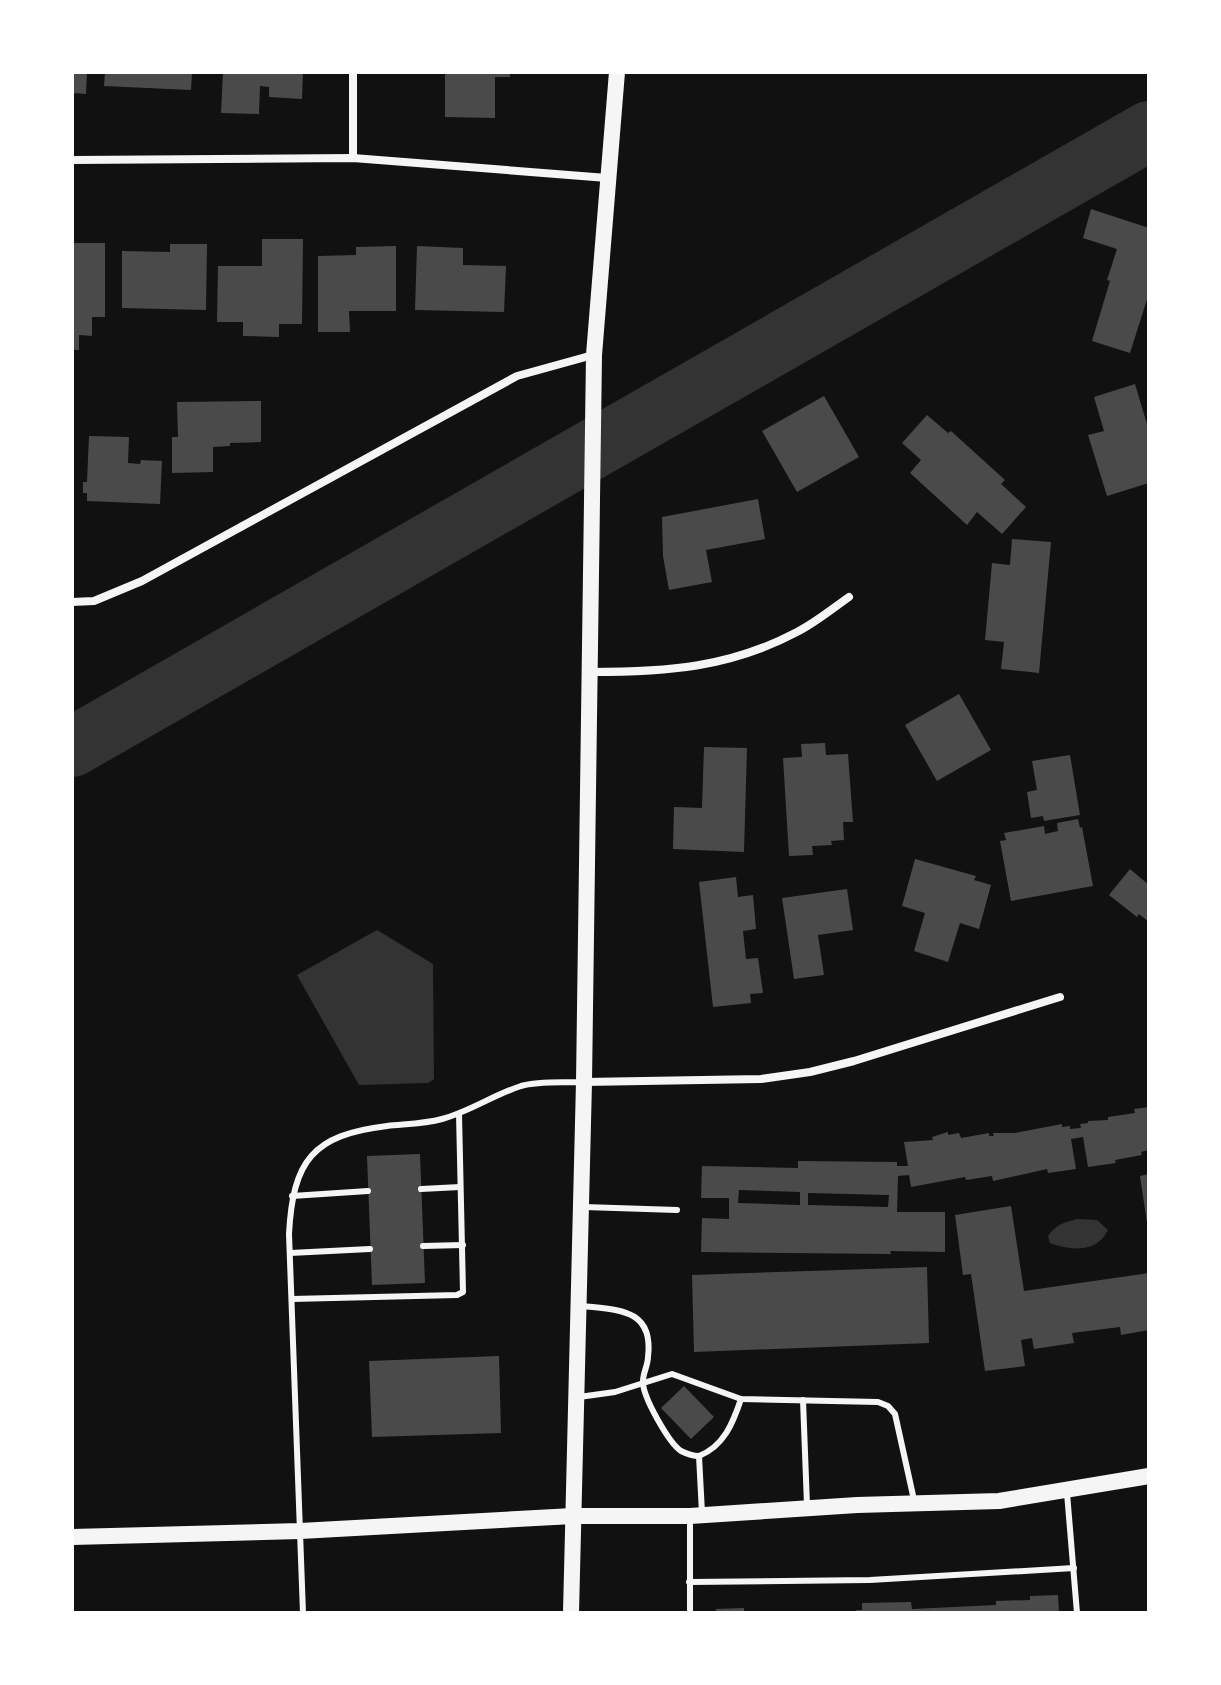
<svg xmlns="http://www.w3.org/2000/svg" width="1221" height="1685" font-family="'DM Sans',sans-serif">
  <rect width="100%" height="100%" fill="#111"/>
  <!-- water -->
  <g fill="#333">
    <polygon points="377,930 433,964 434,1079 428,1083 359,1085 297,975"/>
    <path d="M1077,1219L1097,1220L1108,1230C1097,1253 1071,1251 1050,1243L1048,1236C1055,1225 1065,1222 1077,1219Z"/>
  </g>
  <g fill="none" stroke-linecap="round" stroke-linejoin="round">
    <!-- river -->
    <polyline stroke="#333" stroke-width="60" points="72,747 1149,131"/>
  </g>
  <!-- building -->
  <g fill="#4a4a4a" fill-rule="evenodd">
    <polygon points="72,72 87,72 86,94 72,93"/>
    <polygon points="105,72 192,72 191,90 104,86"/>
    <polygon points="223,72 303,72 302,99 269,97 269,87 260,86 259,114 221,113"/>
    <polygon points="445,72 510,72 510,77 495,77 495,118 445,117"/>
    <polygon points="1091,209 1149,228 1149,293 1130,353 1092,341 1110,281 1107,280 1117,249 1083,238"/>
    <polygon points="262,239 303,239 302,324 279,324 279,337 243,336 243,322 217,322 218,266 262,266"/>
    <polygon points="72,243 105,243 105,317 92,317 92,336 79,335 79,350 72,350"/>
    <polygon points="170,244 207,244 206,310 122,308 122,251 170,252"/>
    <polygon points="396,246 396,311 349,311 350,332 318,332 318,256 356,255 356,247"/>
    <polygon points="417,246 463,248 463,265 506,266 504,312 415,310"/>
    <polygon points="1135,384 1149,431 1149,483 1107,496 1088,435 1104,431 1094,397"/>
    <polygon points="824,396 859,457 797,492 762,431"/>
    <polygon points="261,401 261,442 230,443 230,446 213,447 213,472 172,473 172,437 178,437 177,402"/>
    <polygon points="927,415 948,433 951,431 1005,480 1001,484 1026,507 1002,534 977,512 967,525 910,473 921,460 902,443"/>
    <polygon points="89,436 129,437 128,463 140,464 141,460 162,461 160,504 87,501 87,493 83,493 83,482 87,482"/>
    <polygon points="758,499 765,539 706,550 712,582 669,590 663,556 662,517"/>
    <polygon points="1012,539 1051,542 1039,673 1001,669 1004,642 985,640 992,563 1010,565"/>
    <polygon points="959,694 991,750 937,781 905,725"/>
    <polygon points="825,743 826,755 848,754 853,822 843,822 844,840 831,841 832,845 812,846 813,855 789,856 783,758 802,757 801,744"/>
    <polygon points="704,747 747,748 744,852 673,849 674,807 702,808"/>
    <polygon points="1070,755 1080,815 1044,821 1043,816 1031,818 1027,792 1037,790 1032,761"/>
    <polygon points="1078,819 1080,828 1082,827 1093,886 1011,901 1000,841 1006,840 1004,833 1044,826 1045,834 1058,831 1057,823"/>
    <polygon points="915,859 976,876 974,880 991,885 979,929 960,923 948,962 914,951 925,913 902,906"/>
    <polygon points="1130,869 1149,885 1149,922 1139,914 1137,917 1109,895"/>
    <polygon points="736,877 738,897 753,895 756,929 743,931 746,959 758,958 763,993 750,994 751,1003 713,1007 699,882"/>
    <polygon points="847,889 853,930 818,935 824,975 794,979 782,898"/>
    <path d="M1149,1107V1150L1141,1152L1142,1155L1115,1160L1116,1163L1088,1167L1083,1137L1071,1139L1076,1169L1048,1173L1047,1169L993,1181L992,1176L966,1180L965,1177L911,1187L909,1175L898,1176L897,1212H945V1252L890,1251L891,1254L701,1252L702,1218L729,1219V1198H701L702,1166L798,1168V1161L897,1162V1166H908L904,1142L933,1140L932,1137L948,1132V1135L959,1133L961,1138L989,1133V1136H994L993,1133H1015L1062,1124V1127L1070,1126V1129L1081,1128L1080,1124L1088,1123V1121L1108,1120V1117L1135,1113L1134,1109ZM739,1190L800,1192V1205L738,1203ZM808,1193L889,1195L888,1207L808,1205Z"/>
    <polygon points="420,1154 425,1283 372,1285 367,1156"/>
    <polygon points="1149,1174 1149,1223 1147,1223 1140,1176"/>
    <polygon points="1011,1206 1024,1291 1149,1273 1149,1330 1121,1335 1120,1327 1072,1333 1074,1343 1034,1349 1032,1338 1021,1340 1025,1366 985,1371 971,1274 963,1275 955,1215"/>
    <polygon points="927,1267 929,1343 694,1352 692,1275"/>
    <polygon points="499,1356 501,1433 372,1437 369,1361"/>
    <polygon points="684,1386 714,1417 691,1439 661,1408"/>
    <polygon points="1058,1595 1059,1613 856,1613 856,1610 862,1610 862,1603 911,1602 912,1609 996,1605 996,1601 1030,1600 1030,1596"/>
    <polygon points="744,1608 744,1613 716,1613 716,1609"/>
  </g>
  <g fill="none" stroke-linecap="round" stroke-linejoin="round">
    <!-- service -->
    <g stroke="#f5f5f5" stroke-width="6">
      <polyline points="421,1189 460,1187"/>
      <polyline points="292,1196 368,1191"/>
      <polyline points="584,1207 677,1210"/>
      <polyline points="423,1246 463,1245"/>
      <polyline points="290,1253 370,1249"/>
      <polyline points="292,1299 457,1295 463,1292 459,1114"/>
      <path d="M582,1306C617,1310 654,1308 648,1357C648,1365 643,1373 643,1381C642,1396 669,1443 681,1451C687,1454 693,1456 699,1456C724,1446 733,1423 741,1399"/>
      <polyline points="579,1397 615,1392 672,1374 741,1399 878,1402 888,1406 895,1414 914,1500"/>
      <polyline points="803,1400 807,1505"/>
      <polyline points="699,1456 702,1513"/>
      <polyline points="1067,1493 1077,1613"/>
      <polyline points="690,1520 690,1613"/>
      <polyline points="689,1582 870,1580 1074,1568"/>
      <path d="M303,1613L289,1234C293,1161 312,1135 387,1126C405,1124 424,1124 442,1119C469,1112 493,1095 521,1086C539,1081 562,1083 582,1082"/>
    </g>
    <!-- minor -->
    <g stroke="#f5f5f5" stroke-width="8">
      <polyline points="353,72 353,158"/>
      <polyline points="72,160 353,158 607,178"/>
      <polyline points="72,602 94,601 142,581 517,376 593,355"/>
      <path d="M591,672C666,672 729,668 797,632C815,623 832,609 849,597"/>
      <polyline points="584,1082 761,1079 810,1072 854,1061 1060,997"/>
    </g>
    <!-- secondary -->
    <g stroke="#f5f5f5" stroke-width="16">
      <polyline points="72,1537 300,1531 573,1516 690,1516 857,1505 999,1501 1149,1476"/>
      <polyline points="571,1613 584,1082 594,355 617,72"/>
    </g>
  </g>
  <!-- border -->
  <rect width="1221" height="1685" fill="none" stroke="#ffffff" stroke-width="148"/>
</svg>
